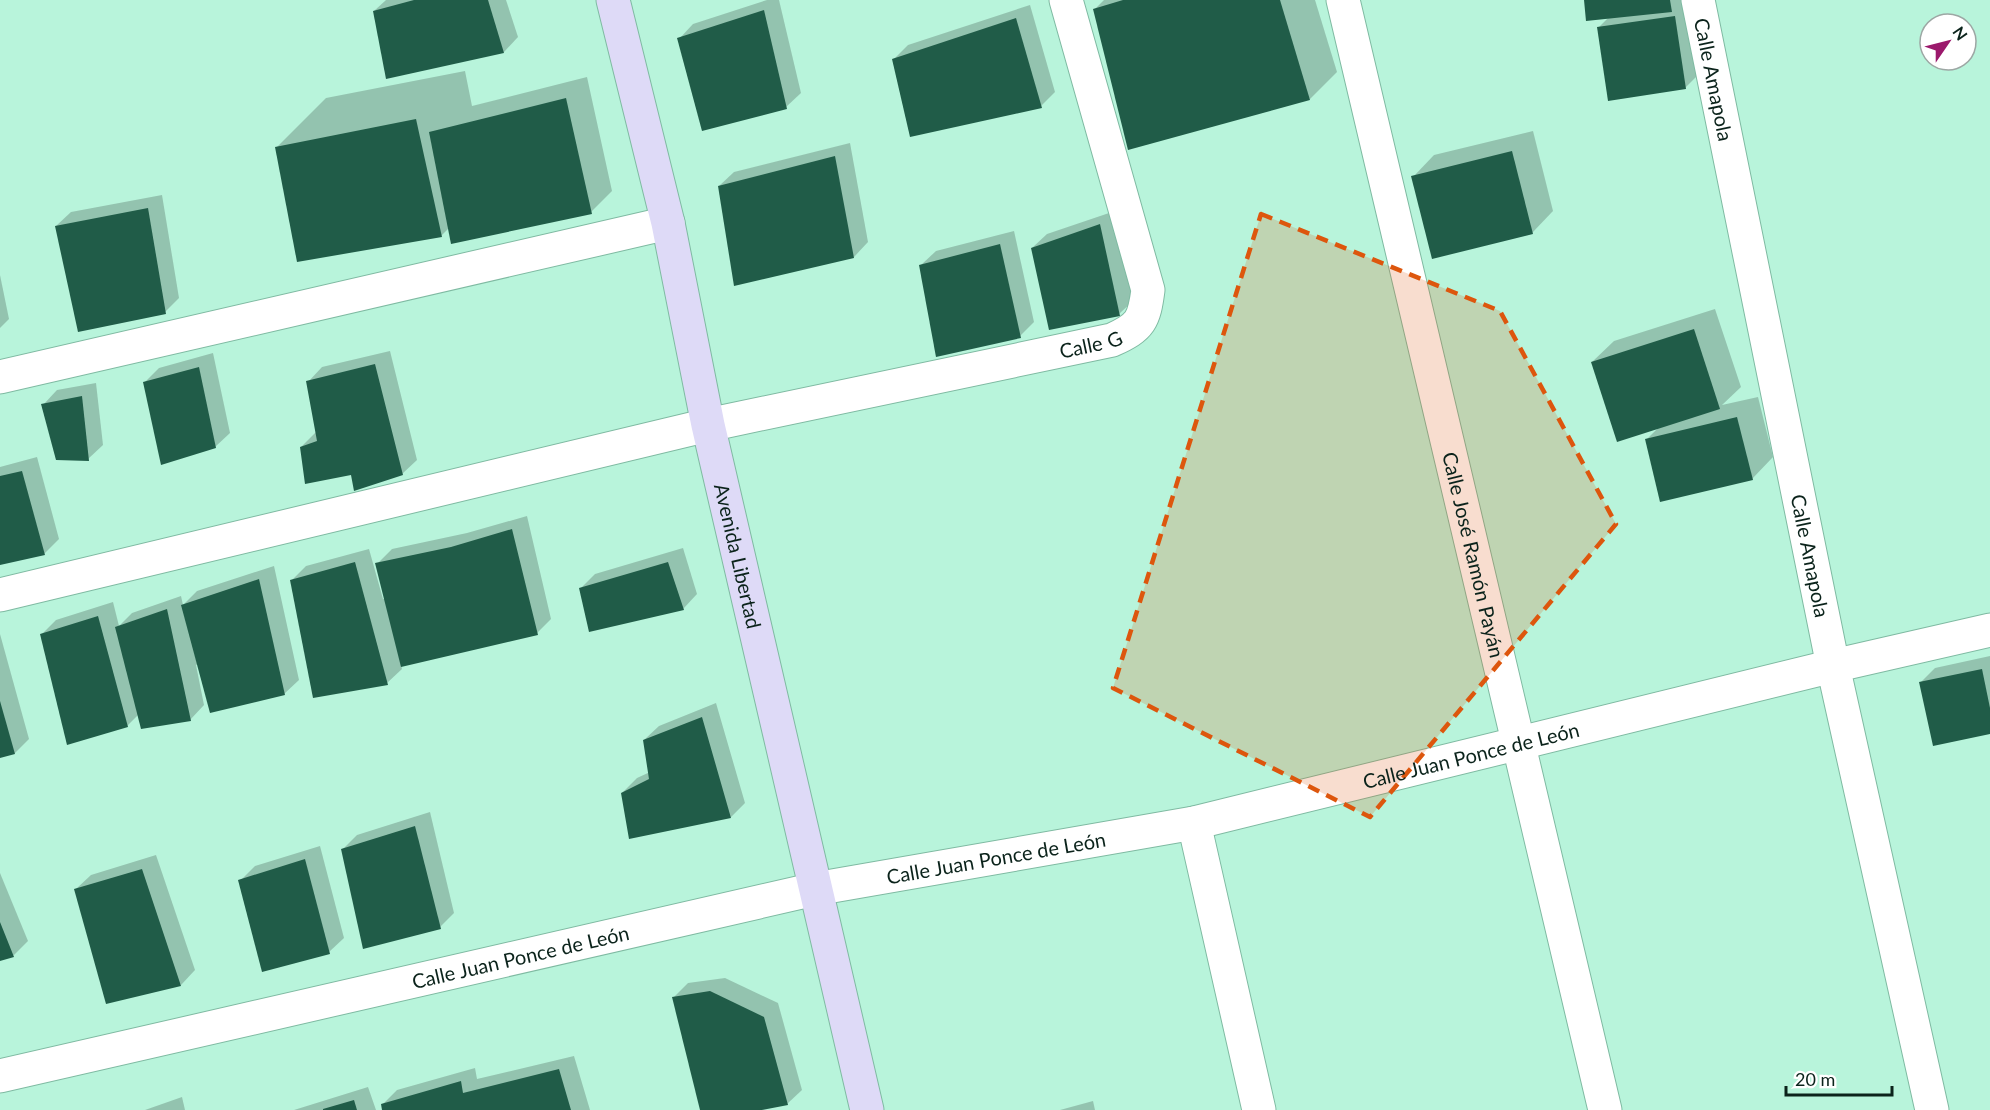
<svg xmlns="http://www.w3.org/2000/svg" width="1990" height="1110" font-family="Lato,sans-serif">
  <rect width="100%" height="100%" fill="#b8f4db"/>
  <!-- shadow -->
  <g fill="#0003">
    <polygon points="386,0 506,0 518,37 504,52 387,77 374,11"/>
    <polygon points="767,0 779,0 801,93 786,107 679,39 693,24"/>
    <polygon points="1104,0 1315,0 1337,72 1310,99 1095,9"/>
    <polygon points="1585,0 1696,0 1706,67 1685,88 1598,28 1609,17"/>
    <polygon points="1030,5 1055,92 1041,106 894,59 908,45"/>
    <polygon points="465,71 472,106 587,77 612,191 591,212 449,228 441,236 277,147 326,98"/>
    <polygon points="1533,131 1553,211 1532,233 1413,177 1434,155"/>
    <polygon points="850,143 868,242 854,257 719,186 734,172"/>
    <polygon points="162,195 179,298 165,312 56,226 71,212"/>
    <polygon points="1115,211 1134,300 1119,314 1032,248 1047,234"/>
    <polygon points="1014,231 1034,322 1020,336 921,265 936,251"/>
    <polygon points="0,275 9,319 0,328"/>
    <polygon points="1715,309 1741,387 1722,405 1758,397 1773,457 1752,479 1647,439 1659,427 1592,362 1614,341"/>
    <polygon points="390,351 417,460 402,474 352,473 301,447 316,432 308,382 322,367"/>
    <polygon points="213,353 230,433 215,447 144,383 159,368"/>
    <polygon points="96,383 103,445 88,459 43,405 57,390"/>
    <polygon points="37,457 59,539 44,554 0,563 0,467"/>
    <polygon points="527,516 551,619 537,633 401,665 402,669 387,683 292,580 306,566 369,549 383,599 386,599 377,564 392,549 467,533"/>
    <polygon points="683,548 697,594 683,609 580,589 595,574"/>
    <polygon points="274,566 299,680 284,694 198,664 196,665 204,705 190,720 139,714 127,726 42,634 56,620 113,602 119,626 132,613 181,596 183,605 197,591"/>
    <polygon points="0,634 29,739 15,753 0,757"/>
    <polygon points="1990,656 1990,732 1920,683 1935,668"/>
    <polygon points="716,703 745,803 731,817 622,793 637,778 650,772 644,740 659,726"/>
    <polygon points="430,812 454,913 440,927 342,850 357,835"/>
    <polygon points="320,846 344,938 329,952 240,881 255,866"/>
    <polygon points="156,855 195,970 181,985 76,889 91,875"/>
    <polygon points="0,873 28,941 14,955 0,960"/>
    <polygon points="725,978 778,1003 802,1090 787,1104 754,1110 701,1110 674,997 688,983"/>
    <polygon points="574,1056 590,1110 384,1110 382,1105 397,1090 475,1068 477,1079"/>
    <polygon points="368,1087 376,1110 293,1110 294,1110"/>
    <polygon points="182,1097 185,1110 145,1110"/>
    <polygon points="1093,1101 1095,1110 1060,1110"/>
  </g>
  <!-- building -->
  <g fill="#205c48">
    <polygon points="414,0 488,0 504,53 386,79 373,11"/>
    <polygon points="1123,0 1280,0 1310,100 1128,150 1093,9"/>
    <polygon points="1584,0 1670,0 1672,12 1586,21"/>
    <polygon points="764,10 787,109 702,131 677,38"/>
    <polygon points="1675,16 1686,89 1608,101 1597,27"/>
    <polygon points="1016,18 1042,108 910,137 892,59"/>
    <polygon points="566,98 592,214 451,244 429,132"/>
    <polygon points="416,119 442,237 297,262 275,147"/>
    <polygon points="1512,151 1533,234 1432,259 1411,176"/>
    <polygon points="835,156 854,258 734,286 718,186"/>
    <polygon points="148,208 166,314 78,332 55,226"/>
    <polygon points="1100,224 1120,316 1049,330 1031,248"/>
    <polygon points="1000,244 1021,338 936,357 919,265"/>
    <polygon points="1694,329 1720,409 1617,442 1591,362"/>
    <polygon points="375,364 403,475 354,491 351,475 305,484 300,447 317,441 306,381"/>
    <polygon points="199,367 216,448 161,465 143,382"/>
    <polygon points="82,396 89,461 56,460 41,404"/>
    <polygon points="1737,417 1753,480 1660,502 1645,439"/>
    <polygon points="22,471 45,555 0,565 0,476"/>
    <polygon points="512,529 538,635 401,667 375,563 451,547"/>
    <polygon points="355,562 388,685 313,698 290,580"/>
    <polygon points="668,562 684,610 589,632 579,588"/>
    <polygon points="259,579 285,695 210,713 181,605"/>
    <polygon points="167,609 191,721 141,729 115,627"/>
    <polygon points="98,616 128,727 67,745 40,634"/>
    <polygon points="1982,669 1990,708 1990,734 1933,746 1919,682"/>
    <polygon points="0,701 15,754 0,758"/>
    <polygon points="702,717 731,818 629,839 621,793 649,779 643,740"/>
    <polygon points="415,826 441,929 363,949 341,849"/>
    <polygon points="305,859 330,954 262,972 238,880"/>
    <polygon points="142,869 181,986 106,1004 74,889"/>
    <polygon points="0,922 14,957 0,961"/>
    <polygon points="710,991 764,1017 788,1105 762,1110 700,1110 672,997"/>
    <polygon points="559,1069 571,1110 382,1110 381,1104 461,1081 463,1093"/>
    <polygon points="354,1100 357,1110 323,1110 323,1109"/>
  </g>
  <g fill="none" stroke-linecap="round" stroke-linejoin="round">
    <defs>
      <g id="street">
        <path id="s1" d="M1343,0L1605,1110"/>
        <path id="s2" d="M1698,0L1833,666L1932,1110"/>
        <polyline points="0,377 668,223"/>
        <path id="s3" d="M0,595L708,425L1112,340C1141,327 1144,320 1148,290L1066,0"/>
        <polyline points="1194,823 1259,1110"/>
        <path id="s4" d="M0,1076L815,889L1194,823L1833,666L1990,630"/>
      </g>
      <g id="secondary">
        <path id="s5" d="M613,0L668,223L708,425L867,1110"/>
      </g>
    </defs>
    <!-- street casing -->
    <use href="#street" stroke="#7fbaa2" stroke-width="35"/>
    <!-- secondary casing -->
    <use href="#secondary" stroke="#7fbaa2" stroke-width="35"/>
    <!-- street -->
    <use href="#street" stroke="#fff" stroke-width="33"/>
    <!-- secondary -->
    <use href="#secondary" stroke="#dedaf7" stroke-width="33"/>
  </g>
  <!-- marked area -->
  <path fill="#dd560d" fill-opacity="0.2" stroke="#dd560d" stroke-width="4.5" stroke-dasharray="12 8" stroke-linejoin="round" d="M1261,214L1500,311L1616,524L1370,817L1113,688Z"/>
  <g text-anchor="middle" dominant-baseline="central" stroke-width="6" stroke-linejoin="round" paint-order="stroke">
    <!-- street labels -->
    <g font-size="20" fill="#0b231b" stroke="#fff">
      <text stroke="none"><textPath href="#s2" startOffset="81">Calle Amapola</textPath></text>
      <text stroke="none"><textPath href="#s3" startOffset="1119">Calle G</textPath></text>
      <text stroke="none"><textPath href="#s5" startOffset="570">Avenida Libertad</textPath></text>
      <text stroke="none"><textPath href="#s1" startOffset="570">Calle José Ramón Payán</textPath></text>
      <text stroke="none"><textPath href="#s2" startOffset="567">Calle Amapola</textPath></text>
      <text stroke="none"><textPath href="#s4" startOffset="1506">Calle Juan Ponce de León</textPath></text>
      <text stroke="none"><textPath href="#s4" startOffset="1020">Calle Juan Ponce de León</textPath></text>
      <text stroke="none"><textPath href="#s4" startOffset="534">Calle Juan Ponce de León</textPath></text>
    </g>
  </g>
  <!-- north arrow -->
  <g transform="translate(1948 42) rotate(55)"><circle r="28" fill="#ffffff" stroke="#9da7a4" stroke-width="1.5"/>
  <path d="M0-4.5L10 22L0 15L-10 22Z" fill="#9b196c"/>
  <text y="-9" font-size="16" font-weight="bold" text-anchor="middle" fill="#0b231b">N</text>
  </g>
  <!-- scale -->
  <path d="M1786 1086v9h106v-9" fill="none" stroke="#0b231b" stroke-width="3"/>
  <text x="1795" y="1086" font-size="18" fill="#0b231b" stroke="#ffffff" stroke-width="4.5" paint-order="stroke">20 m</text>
</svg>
